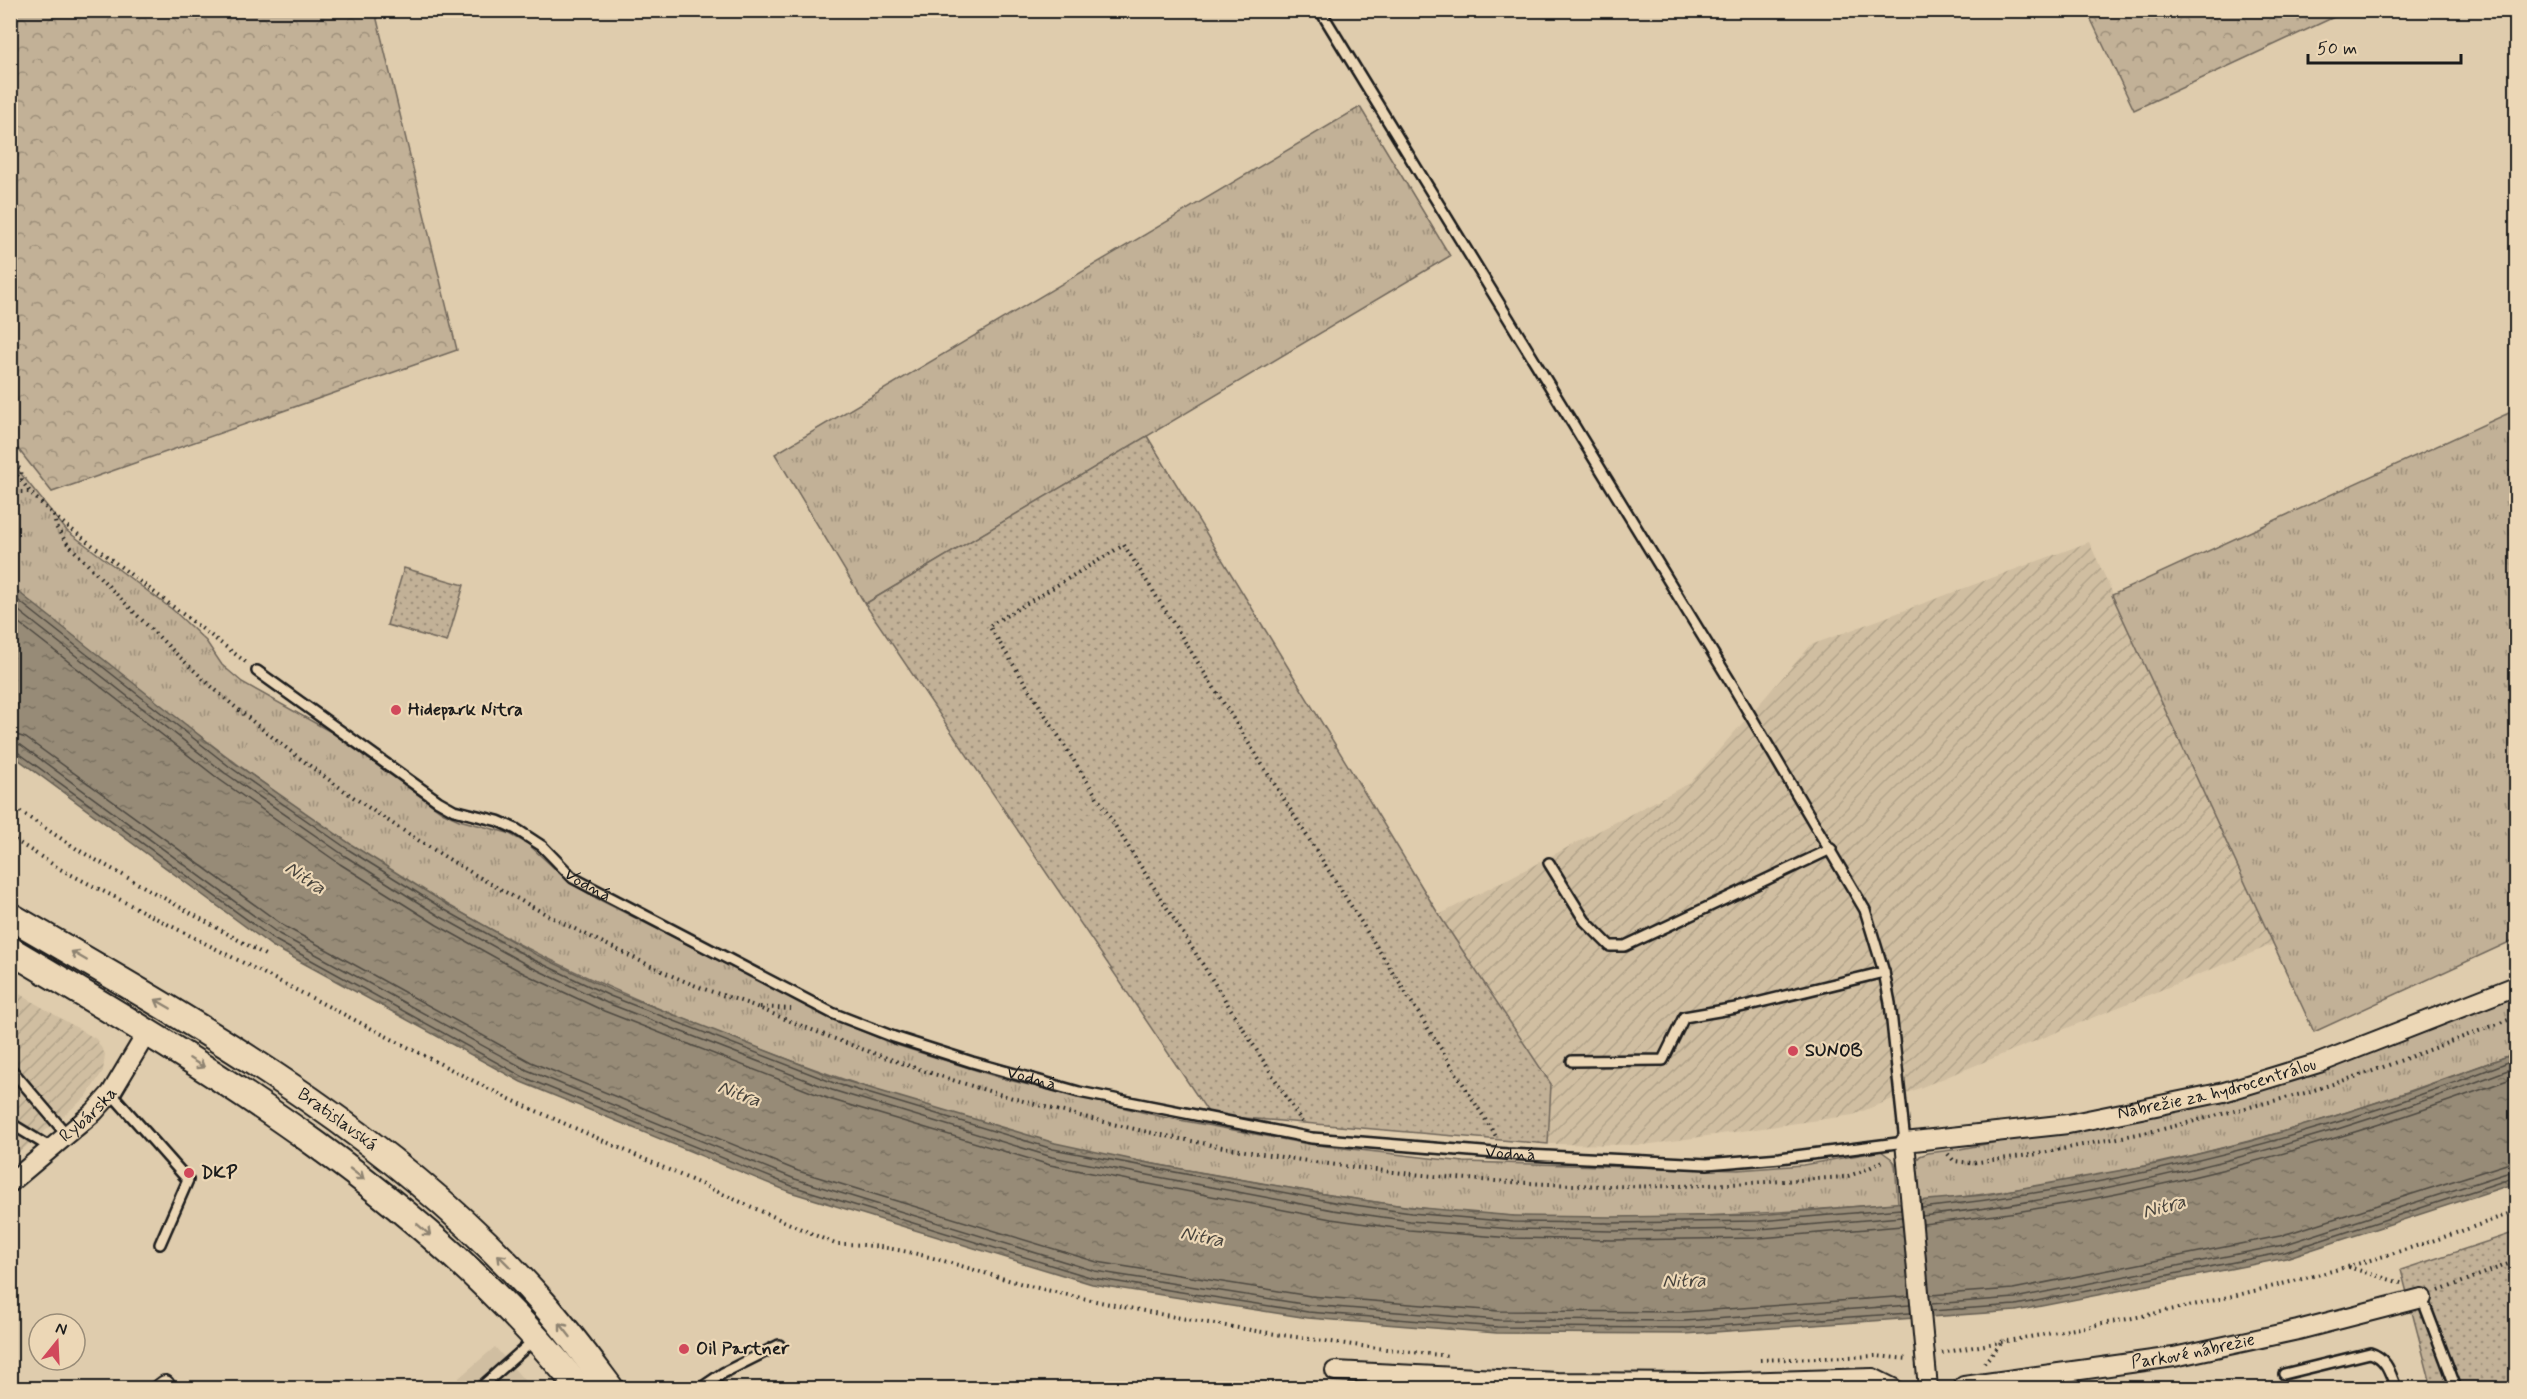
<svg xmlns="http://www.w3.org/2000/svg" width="2527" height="1399" font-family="Mynerve,sans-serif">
  <defs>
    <pattern id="industrial-furrows" width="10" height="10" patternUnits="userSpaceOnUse" patternTransform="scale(1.5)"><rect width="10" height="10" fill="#d0bea1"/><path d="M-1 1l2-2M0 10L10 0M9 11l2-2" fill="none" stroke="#b2a38a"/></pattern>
    <pattern id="grass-tufts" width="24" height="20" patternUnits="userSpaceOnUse" patternTransform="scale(1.5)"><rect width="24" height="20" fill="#c2b197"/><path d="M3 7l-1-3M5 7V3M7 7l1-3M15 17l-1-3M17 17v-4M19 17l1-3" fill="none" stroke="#9d8f7a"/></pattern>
    <pattern id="forest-crowns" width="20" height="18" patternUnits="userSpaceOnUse" patternTransform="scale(1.5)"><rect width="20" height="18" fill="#c2b197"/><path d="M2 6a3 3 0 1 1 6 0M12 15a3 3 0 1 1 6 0" fill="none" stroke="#9d8f7a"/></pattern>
    <pattern id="park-dots" width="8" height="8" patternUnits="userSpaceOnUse" patternTransform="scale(1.5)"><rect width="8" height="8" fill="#c2b197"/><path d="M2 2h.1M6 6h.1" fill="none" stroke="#9d8f7a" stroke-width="1.8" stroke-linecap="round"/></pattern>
    <pattern id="water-ripples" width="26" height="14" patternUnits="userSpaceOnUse" patternTransform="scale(1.5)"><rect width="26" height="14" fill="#978b77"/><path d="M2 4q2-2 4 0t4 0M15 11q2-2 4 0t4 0" fill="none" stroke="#7a7161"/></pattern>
  </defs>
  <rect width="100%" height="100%" fill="#dfccad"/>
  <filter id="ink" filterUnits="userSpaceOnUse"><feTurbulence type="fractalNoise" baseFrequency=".0167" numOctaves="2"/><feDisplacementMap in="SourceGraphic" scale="12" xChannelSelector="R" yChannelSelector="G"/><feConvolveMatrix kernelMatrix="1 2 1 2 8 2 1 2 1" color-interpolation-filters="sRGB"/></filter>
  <g filter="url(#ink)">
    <!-- built -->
    <polygon fill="#d0bea1" points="495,1347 531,1388 447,1388"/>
    <!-- industrial -->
    <g fill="url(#industrial-furrows)">
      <polygon points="2089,542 2274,944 1853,1115 1644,1145 1548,1144 1551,1083 1439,915 1690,783 1811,645"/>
      <polygon points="11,989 96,1039 105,1054 103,1071 86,1097 11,1159"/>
    </g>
    <!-- grass -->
    <g fill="url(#grass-tufts)" stroke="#6f665a" stroke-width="1.5">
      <polygon points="1360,107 1450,256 865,604 775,454"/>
      <polygon points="2511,412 2516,424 2516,939 2314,1032 2112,595"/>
      <path d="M10,460L67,531L173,610L206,641L222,665L242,682L331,732L442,812L459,820L508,833L528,844L569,882L596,898L843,1023L893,1044L1004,1079L1163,1117L1308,1144L1464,1162L1738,1170L1803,1165L1881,1151L1892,1159L1895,1163L1898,1203C1770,1214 1642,1222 1513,1216C1418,1211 1325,1195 1232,1178C1172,1167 1112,1158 1053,1143C955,1118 858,1086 763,1050C656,1010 551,965 451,907C301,820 167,711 32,605L11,586Z"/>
      <path d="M2516,997V1053C2428,1085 2340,1117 2249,1141C2141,1170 2031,1190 1919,1202L1915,1162L1920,1156L1928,1153L1960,1149L2109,1121L2367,1052Z"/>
    </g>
    <!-- forest -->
    <g fill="url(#forest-crowns)" stroke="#6f665a" stroke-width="1.5">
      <polygon points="11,10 375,11 457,350 52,492 11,440"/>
      <polygon points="2087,11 2347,11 2134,110"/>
    </g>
    <!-- park -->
    <g fill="url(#park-dots)" stroke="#6f665a" stroke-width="1.5">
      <polygon points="1147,436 1439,915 1551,1084 1548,1144 1210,1115 865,604"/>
      <polygon points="404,568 464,585 447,642 387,625"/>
      <polygon points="2516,1232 2516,1388 2432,1388 2401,1270"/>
    </g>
    <!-- water -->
    <polygon fill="url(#water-ripples)" stroke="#665f53" stroke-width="1.5" points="11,586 233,762 352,845 448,905 535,954 613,991 836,1078 1055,1143 1148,1163 1335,1196 1411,1207 1514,1216 1612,1217 1759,1215 1984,1195 2162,1163 2251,1141 2335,1116 2412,1091 2516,1053 2516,1183 2286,1258 2016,1311 1685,1334 1497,1333 1308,1318 1092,1284 790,1192 521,1082 272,946 11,754"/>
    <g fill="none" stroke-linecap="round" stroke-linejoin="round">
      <!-- shore -->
      <g stroke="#4d4840" stroke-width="1.5">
        <polyline points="10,594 230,767 349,850 445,910 532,959 610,996 834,1083 1053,1149 1334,1202 1411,1213 1513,1222 1612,1223 1759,1221 1901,1209"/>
        <polyline points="10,604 225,773 345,856 441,917 529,966 607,1003 832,1090 1052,1157 1333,1210 1410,1221 1513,1229 1612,1231 1759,1229 1901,1217"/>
        <polyline points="10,616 220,780 340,864 437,925 525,974 604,1011 829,1099 1050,1165 1331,1219 1409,1230 1512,1238 1612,1240 1760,1238 1902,1226"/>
        <polyline points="10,733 26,738 284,926 531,1062 798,1171 1097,1262 1310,1296 1498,1311 1684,1312 1909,1296"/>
        <polyline points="10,742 21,745 279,934 527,1070 795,1179 1095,1271 1309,1305 1498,1320 1685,1321 1910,1305"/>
        <polyline points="10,750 16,751 275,940 523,1077 792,1186 1093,1278 1308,1312 1497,1327 1685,1328 1910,1313"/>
        <path d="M1922,1208C2125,1186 2326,1135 2516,1059"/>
        <path d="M1922,1216C2126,1194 2325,1141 2516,1067"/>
        <path d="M1923,1224C2132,1202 2320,1149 2516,1077"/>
        <polyline points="1930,1295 2013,1289 2280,1236 2516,1161"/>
        <polyline points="1931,1304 2015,1298 2283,1245 2516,1170"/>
        <polyline points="1931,1311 2016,1305 2285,1252 2516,1177"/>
      </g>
      <defs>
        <g id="lane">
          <path id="s1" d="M257,671L438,801L454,810L498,821L516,829L542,846L573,878L832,1013L894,1037L972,1062L1079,1092L1312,1138L1507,1154L1707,1164L1780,1158L1905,1142L1890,1003L1884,972L1865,910L1733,686L1320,10"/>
          <polyline points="1549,863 1585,921 1610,946 1625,946 1831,849"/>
          <polyline points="1572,1061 1663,1060 1684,1017 1736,1008 1884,972"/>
          <polyline points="10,1068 67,1135"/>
          <polyline points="111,1093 188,1180 160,1244"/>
          <polyline points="10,1123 51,1148"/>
          <polyline points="2422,1298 2456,1388"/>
          <path d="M2284,1374L2370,1353C2387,1358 2390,1373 2396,1388"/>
          <polyline points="480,1388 534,1340"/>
          <polyline points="701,1388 723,1373 779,1345"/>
        </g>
        <g id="street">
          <path id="s2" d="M10,1183L94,1112L111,1093L148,1031"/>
          <polyline points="1335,1371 1557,1382 1703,1383 1873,1378 1893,1388"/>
          <polyline points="161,1388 165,1385"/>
          <path id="s3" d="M1928,1388L1905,1142L2068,1124L2224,1092L2319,1063L2516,986"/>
          <path id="s4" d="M1963,1388L1964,1386L2174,1357L2298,1330L2422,1298"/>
        </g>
        <g id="secondary">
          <path id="s5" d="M10,916C201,1027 396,1135 543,1303C567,1330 589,1360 610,1388"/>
          <path d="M10,950C221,1075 423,1195 579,1388"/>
        </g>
      </defs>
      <!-- lane casing -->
      <use href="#lane" stroke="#1c1c1c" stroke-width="14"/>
      <!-- street casing -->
      <use href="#street" stroke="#1c1c1c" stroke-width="22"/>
      <!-- secondary casing -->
      <use href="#secondary" stroke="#1c1c1c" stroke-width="30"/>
      <!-- path -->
      <g stroke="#1c1c1c" stroke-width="4" stroke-dasharray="1.5 4.5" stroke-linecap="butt">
        <polyline points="10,459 21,470 22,480"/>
        <polyline points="10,466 31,493 54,516 247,663"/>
        <polyline points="10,487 20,492 30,492"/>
        <path d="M54,516L56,527L66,542C120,598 174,655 234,706C344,798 468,877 597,940C629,955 661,972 694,985C716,994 738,999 759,1008C1026,1123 1320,1180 1610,1186C1688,1188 1767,1182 1845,1177L1863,1171L1883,1161"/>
        <polyline points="10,805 80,851 267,956"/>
        <path d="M10,837L60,869L505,1097L835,1244C907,1243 969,1271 1038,1288C1173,1320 1311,1342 1450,1356"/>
        <polyline points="760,1007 791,1009"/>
        <polyline points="1302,1122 989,626 1124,545 1497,1138"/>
        <polyline points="1948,1154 1954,1161 1971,1163 2037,1154 2163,1129 2305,1093 2370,1072 2516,1017"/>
        <polyline points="2348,1267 2404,1284"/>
        <polyline points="2439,1291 2516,1261"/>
        <path d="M1942,1353C2018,1338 2095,1327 2170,1310C2287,1285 2405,1254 2516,1211"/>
        <polyline points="1760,1360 1876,1356 1908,1359"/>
        <polyline points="1984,1363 2004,1340"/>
      </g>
      <!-- lane -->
      <use href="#lane" stroke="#ecd7b6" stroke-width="9"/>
      <!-- street -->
      <use href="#street" stroke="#ecd7b6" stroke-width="18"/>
      <!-- secondary -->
      <use href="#secondary" stroke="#ecd7b6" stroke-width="26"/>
    </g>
    <!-- one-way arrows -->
    <defs><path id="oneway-shaft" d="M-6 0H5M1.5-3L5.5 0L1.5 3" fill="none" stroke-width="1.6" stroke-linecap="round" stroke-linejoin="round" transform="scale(1.5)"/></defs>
    <g stroke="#8e8371">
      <use href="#oneway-shaft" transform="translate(79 956) rotate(-150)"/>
      <use href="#oneway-shaft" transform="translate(163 1004) rotate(-150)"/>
      <use href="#oneway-shaft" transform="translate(197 1063) rotate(32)"/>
      <use href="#oneway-shaft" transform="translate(357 1174) rotate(38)"/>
      <use href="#oneway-shaft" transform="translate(424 1230) rotate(41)"/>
      <use href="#oneway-shaft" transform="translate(504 1261) rotate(-135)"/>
      <use href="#oneway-shaft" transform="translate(565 1330) rotate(-128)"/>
    </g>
  </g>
  <!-- markers -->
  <g fill="#d1495b" stroke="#ecd7b6" stroke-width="2">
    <circle cx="396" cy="710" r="6"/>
    <circle cx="1793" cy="1051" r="6"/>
    <circle cx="189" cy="1173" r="6"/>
    <circle cx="684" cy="1349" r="6"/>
  </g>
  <g text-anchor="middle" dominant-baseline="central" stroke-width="4.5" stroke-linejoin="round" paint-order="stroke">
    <!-- poi labels -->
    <g font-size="18" font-weight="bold" fill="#1c1c1c" stroke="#ecd7b6" text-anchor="start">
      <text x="408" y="710">Hidepark Nitra</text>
      <text x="1805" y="1051">SUNOB</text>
      <text x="201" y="1173">DKP</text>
      <text x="696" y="1349">Oil Partner</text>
    </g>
    <!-- street labels -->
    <g font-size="18" fill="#1c1c1c" stroke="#ecd7b6">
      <text stroke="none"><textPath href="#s1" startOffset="398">Vodná</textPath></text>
      <text stroke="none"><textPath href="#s1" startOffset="884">Vodná</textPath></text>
      <text stroke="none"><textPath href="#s3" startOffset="564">Nábrežie za hydrocentrálou</textPath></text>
      <text stroke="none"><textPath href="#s2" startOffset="104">Rybárska</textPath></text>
      <text stroke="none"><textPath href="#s5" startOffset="386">Bratislavská</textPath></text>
      <text stroke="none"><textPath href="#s1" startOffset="1370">Vodná</textPath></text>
      <text stroke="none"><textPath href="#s4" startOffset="234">Parkové nábrežie</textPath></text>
    </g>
    <!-- water labels -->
    <g font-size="20" font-style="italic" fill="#47433c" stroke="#ecd7b6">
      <text transform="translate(305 878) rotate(34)">Nitra</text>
      <text transform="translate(739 1094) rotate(21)">Nitra</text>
      <text transform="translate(2164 1207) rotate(-15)">Nitra</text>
      <text transform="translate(1202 1237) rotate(11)">Nitra</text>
      <text transform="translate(1684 1281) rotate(-1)">Nitra</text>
    </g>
  </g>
  <!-- margin -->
  <rect width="2527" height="1399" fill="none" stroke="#ecd7b6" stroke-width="36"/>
  <rect x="18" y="18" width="2491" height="1363" fill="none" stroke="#1c1c1c" stroke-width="2" filter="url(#ink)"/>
  <!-- north arrow -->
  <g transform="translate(57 1342) rotate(18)"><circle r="28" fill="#ecd7b6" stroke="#998c78" stroke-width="1.5"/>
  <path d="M0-4.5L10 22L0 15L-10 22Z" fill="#d1495b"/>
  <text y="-9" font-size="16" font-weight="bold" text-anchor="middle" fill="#1c1c1c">N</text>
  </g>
  <!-- scale -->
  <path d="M2308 54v9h153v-9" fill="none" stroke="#1c1c1c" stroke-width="3"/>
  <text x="2317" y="54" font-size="18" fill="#1c1c1c" stroke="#ecd7b6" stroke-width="4.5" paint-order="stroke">50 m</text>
</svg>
